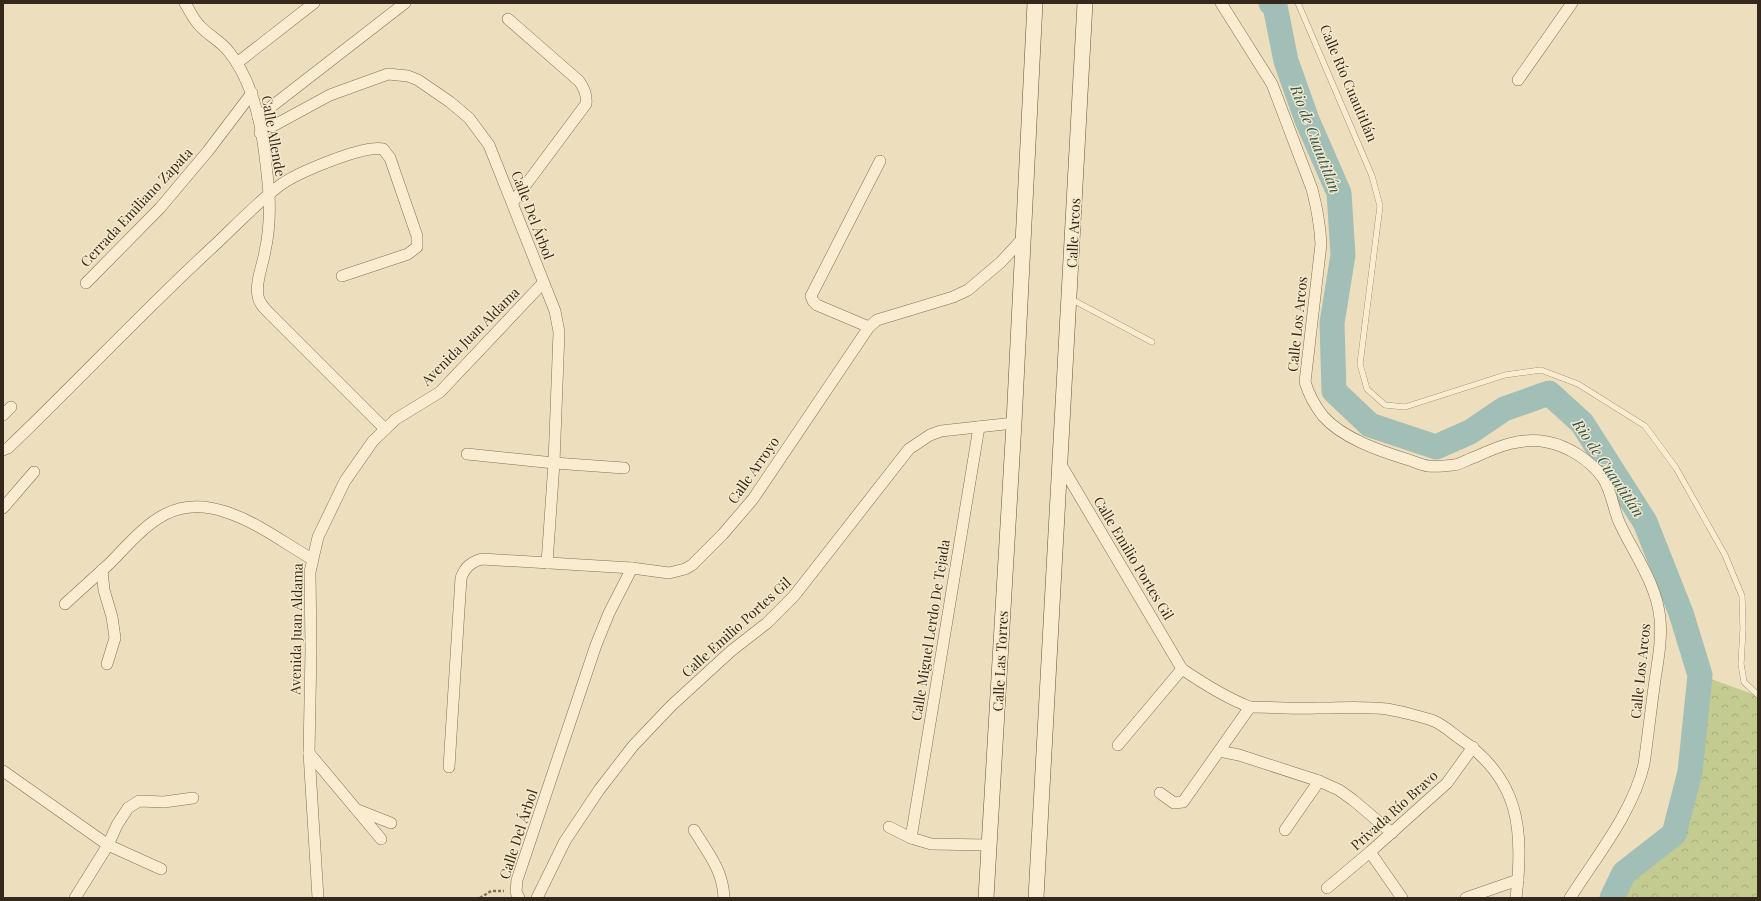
<svg xmlns="http://www.w3.org/2000/svg" width="1761" height="901" font-family="'Playfair Display',serif">
  <defs>
    <pattern id="forest-crowns" width="20" height="18" patternUnits="userSpaceOnUse"><rect width="20" height="18" fill="#c4cb91"/><path d="M2 6a3 3 0 1 1 6 0M12 15a3 3 0 1 1 6 0" fill="none" stroke="#a9ae7c"/></pattern>
  </defs>
  <rect width="100%" height="100%" fill="#eddfbd"/>
  <!-- forest -->
  <polygon fill="url(#forest-crowns)" points="1700,675 1758,696 1758,898 1612,898 1624,873 1674,833 1690,772"/>
  <g fill="none" stroke-linecap="round" stroke-linejoin="round">
    <!-- river -->
    <polyline stroke="#a1bfb6" stroke-width="25" points="1271,3 1275,6 1286,61 1307,120 1339,193 1343,255 1332,323 1334,391 1370,425 1436,447 1470,432 1504,409 1549,393 1582,423 1645,522 1681,613 1700,675 1690,772 1674,834 1624,873 1612,898"/>
    <defs>
      <g id="service">
        <polyline points="1298,3 1372,176 1380,206 1360,364 1367,389 1385,405 1405,407 1505,375 1541,370 1578,384 1645,426 1676,468 1725,555 1742,596 1743,629 1741,664 1744,682 1758,695"/>
        <polyline points="1071,299 1152,342"/>
      </g>
      <g id="minor">
        <path d="M185,3C190,11 193,19 200,26C209,36 221,41 229,52C259,89 265,147 269,194C270,212 269,233 265,251C263,265 255,282 258,296C259,304 266,310 272,316L385,429"/>
        <path d="M1221,3L1272,84L1312,189C1317,208 1320,225 1321,244L1305,382C1309,395 1315,406 1323,416C1342,438 1380,451 1406,459C1413,461 1421,465 1428,466C1437,467 1445,466 1454,465C1461,464 1468,459 1475,457C1499,446 1521,437 1547,442C1568,446 1590,460 1603,478C1612,492 1613,509 1620,524C1634,554 1657,584 1660,619C1662,639 1658,660 1655,680C1651,708 1648,736 1644,764C1633,812 1596,857 1570,898"/>
        <path d="M508,19L579,81C585,89 587,95 586,104L513,202"/>
        <polyline points="237,63 314,3"/>
        <polyline points="1518,80 1572,3"/>
        <polyline points="258,117 405,3"/>
        <polyline points="260,133 330,95 388,74 408,76 418,80 450,102 469,118 489,145 555,311 559,332 554,463 547,563"/>
        <polyline points="86,283 160,208 208,151 252,93"/>
        <polyline points="869,327 817,305 813,301 811,296 880,161"/>
        <polyline points="3,415 11,407"/>
        <path d="M3,450L8,448C78,381 145,309 217,243C237,224 257,203 279,186C296,173 363,145 383,149L390,158L417,236V247L408,254L342,276"/>
        <polyline points="467,454 554,463 624,468"/>
        <path d="M1060,463L1182,669C1204,684 1226,698 1250,707C1273,707 1295,709 1317,708C1340,708 1364,706 1387,709C1399,711 1423,717 1434,721C1443,725 1451,732 1459,738C1520,779 1524,830 1516,898"/>
        <polyline points="3,508 34,472"/>
        <polyline points="102,570 104,590 112,617 115,638 107,664"/>
        <path d="M65,604C80,590 95,577 110,563C145,527 171,493 226,512C257,522 284,543 312,559"/>
        <polyline points="1118,745 1182,669"/>
        <polyline points="1219,751 1239,755 1319,781 1339,790 1353,800 1392,833"/>
        <polyline points="309,753 381,839"/>
        <path d="M449,767L461,578C465,567 471,562 482,559L632,568L669,573L685,569L692,565L723,534L753,499L869,327L877,320L953,297L968,290L1001,262L1024,237"/>
        <polyline points="3,771 108,845 161,869"/>
        <polyline points="1160,793 1174,803 1183,802 1250,707"/>
        <polyline points="358,810 391,823"/>
        <polyline points="889,827 911,838 931,844 988,845"/>
        <path d="M694,830C708,853 723,870 724,898"/>
        <polyline points="1285,830 1319,781"/>
        <polyline points="911,838 979,427"/>
        <polyline points="1370,852 1402,898"/>
        <polyline points="1327,888 1370,852 1447,783 1473,747"/>
        <polyline points="75,898 108,845 117,825 128,808 139,801 164,802 193,798"/>
        <polyline points="318,898 309,753 311,650 310,572 318,537 345,481 373,441 396,419 440,392 543,283"/>
        <polyline points="519,898 516,892 517,880 596,645 609,613 632,568"/>
        <polyline points="537,898 565,841 599,790 633,746 671,706 731,651 767,623 794,596 909,449 930,435 941,431 1014,423"/>
        <polyline points="1466,898 1518,880"/>
      </g>
      <g id="secondary">
        <polyline points="986,898 1014,423 1035,3"/>
        <polyline points="1036,898 1085,3"/>
      </g>
    </defs>
    <!-- service casing -->
    <use href="#service" stroke="#856f56" stroke-width="6"/>
    <!-- minor casing -->
    <use href="#minor" stroke="#856f56" stroke-width="12"/>
    <!-- secondary casing -->
    <use href="#secondary" stroke="#67503a" stroke-width="16"/>
    <!-- path -->
    <polyline stroke="#856f56" stroke-width="2.5" stroke-dasharray="3 2" stroke-linecap="butt" points="480,898 491,891 504,891"/>
    <!-- service -->
    <use href="#service" stroke="#f9ecd0" stroke-width="5.5"/>
    <!-- minor -->
    <use href="#minor" stroke="#f9ecd0" stroke-width="11"/>
    <!-- secondary -->
    <use href="#secondary" stroke="#f9ecd0" stroke-width="15"/>
  </g>
  <g text-anchor="middle" dominant-baseline="central" stroke-width="3" stroke-linejoin="round" paint-order="stroke">
    <!-- street labels -->
    <g font-size="14" fill="#34271b" stroke="#f5e9cc">
      <text transform="translate(1349 83) rotate(67)">Calle Río Cuautitlán</text>
      <text transform="translate(274 136) rotate(80)">Calle Allende</text>
      <text transform="translate(136 207) rotate(-47)">Cerrada Emiliano Zapata</text>
      <text transform="translate(533 215) rotate(69)">Calle Del Árbol</text>
      <text transform="translate(1073 233) rotate(-87)">Calle Arcos</text>
      <text transform="translate(1297 324) rotate(-84)">Calle Los Arcos</text>
      <text transform="translate(470 336) rotate(-45)">Avenida Juan Aldama</text>
      <text transform="translate(753 470) rotate(-55)">Calle Arroyo</text>
      <text transform="translate(1134 558) rotate(59)">Calle Emilio Portes Gil</text>
      <text transform="translate(736 627) rotate(-42)">Calle Emilio Portes Gil</text>
      <text transform="translate(296 629) rotate(-89)">Avenida Juan Aldama</text>
      <text transform="translate(930 630) rotate(-81)">Calle Miguel Lerdo De Tejada</text>
      <text transform="translate(1000 661) rotate(-87)">Calle Las Torres</text>
      <text transform="translate(1640 671) rotate(-84)">Calle Los Arcos</text>
      <text transform="translate(1394 810) rotate(-42)">Privada Río Bravo</text>
      <text transform="translate(518 834) rotate(-72)">Calle Del Árbol</text>
    </g>
    <!-- water labels -->
    <g font-size="15" font-style="italic" fill="#2a5452" stroke="#f5e9cc">
      <text transform="translate(1316 139) rotate(69)">Rio de Cuautitlán</text>
      <text transform="translate(1609 468) rotate(56)">Rio de Cuautitlán</text>
    </g>
  </g>
  <!-- border -->
  <rect width="1761" height="901" fill="none" stroke="#34271b" stroke-width="8"/>
</svg>
